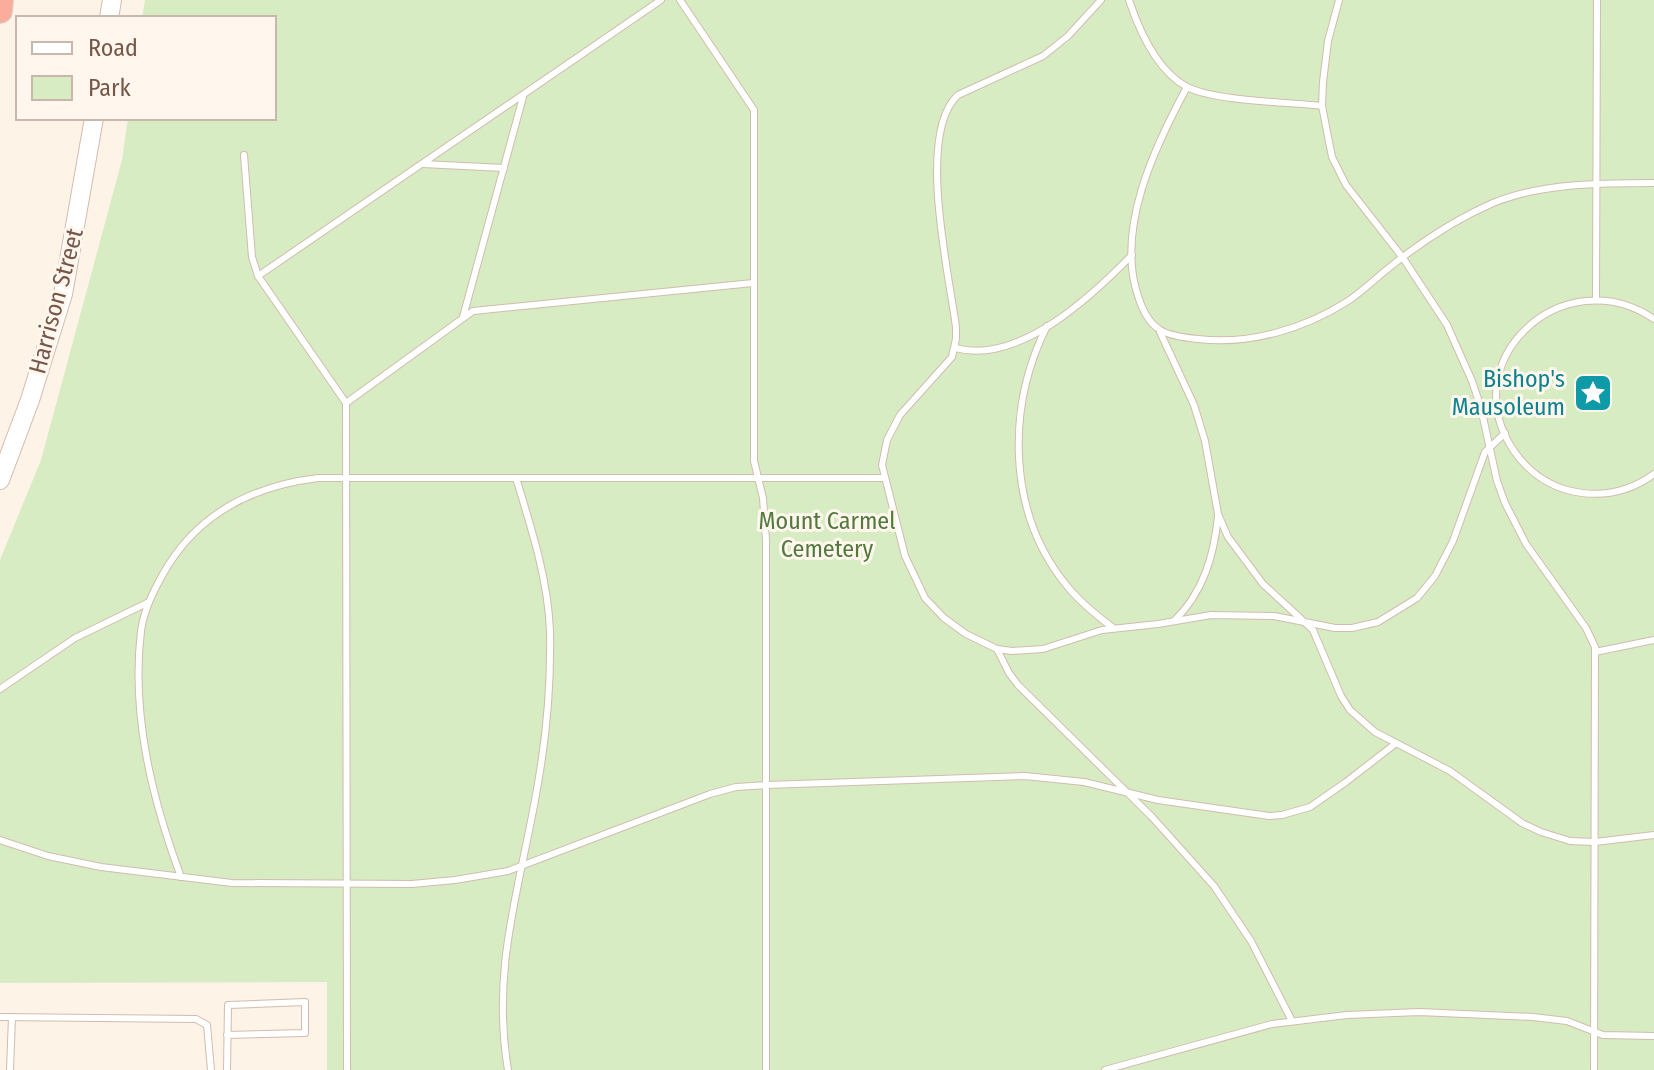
<svg xmlns="http://www.w3.org/2000/svg" width="1654" height="1070" font-family="'Fira Sans Condensed',sans-serif">
  <rect width="100%" height="100%" fill="#fdf3e6"/>
  <!-- green -->
  <polygon fill="#d7ecc3" points="145,0 1654,0 1654,1070 327,1070 327,982 0,983 0,560 41,460 122,160 128,118 274,118 274,18 142,18"/>
  <g fill="none" stroke-linecap="round" stroke-linejoin="round">
    <defs>
      <g id="lane">
        <polyline points="680,0 754,110 754,461 763,498 766,540 766,1070"/>
        <path d="M1101,0L1068,36L1043,56L958,95C916,133 949,274 956,327V339L952,357L900,415L887,440L882,465L905,556L925,598L944,618L966,634L997,649L1012,651L1043,649L1102,630L1158,624L1211,615L1274,616L1335,628H1352L1378,622L1417,598L1435,576L1453,541L1485,452L1505,433"/>
        <path d="M1129,0C1139,30 1157,71 1187,87C1214,101 1289,102 1322,106"/>
        <polyline points="1339,0 1328,41 1323,82 1322,106 1332,157 1346,185 1403,258 1447,325 1472,381 1481,408 1497,481 1505,503 1526,544 1586,628 1595,647 1594,1070"/>
        <path d="M1187,87C1155,146 1114,231 1139,299C1150,332 1166,336 1198,339C1250,345 1304,329 1348,301C1361,292 1373,281 1385,271C1418,244 1454,220 1493,203C1542,183 1601,183 1654,183"/>
        <polyline points="244,155 252,257 258,276 346,403 347,1070"/>
        <polyline points="423,164 504,168"/>
        <polyline points="258,276 661,0"/>
        <polyline points="1596,300 1597,0"/>
        <polyline points="463,317 523,97"/>
        <path d="M1654,319C1564,258 1452,360 1514,451C1527,470 1546,484 1567,490C1598,498 1628,493 1654,474"/>
        <path d="M1047,326C1006,408 1007,513 1067,586C1080,602 1096,615 1112,627"/>
        <polyline points="1160,332 1194,405 1205,441 1218,514 1228,537 1263,584 1313,630 1341,696 1350,710 1375,732 1450,771 1522,823 1541,832 1570,841 1595,842 1654,835"/>
        <path d="M955,348C1019,365 1091,297 1132,255"/>
        <polyline points="346,403 473,311 753,283"/>
        <path d="M1174,621C1203,593 1214,556 1218,516"/>
        <polyline points="997,649 1009,673 1018,685 1152,817 1214,886 1251,941 1292,1021"/>
        <polyline points="1595,652 1654,640"/>
        <polyline points="0,689 75,638 147,603"/>
        <polyline points="0,840 48,856 101,867 232,883 412,884 455,880 508,871 710,794 736,787 767,785 1025,776 1084,782 1158,800 1269,816 1282,815 1310,807 1346,782 1395,744"/>
        <path d="M181,877C152,799 131,714 141,631C144,610 153,592 163,574C196,515 252,486 318,478H884"/>
        <polyline points="0,1017 196,1019 207,1025 211,1070"/>
        <polyline points="10,1070 12,1017"/>
        <polyline points="227,1070 228,1005 305,1002 305,1033 227,1035"/>
        <path d="M508,1070C490,964 523,879 539,777C547,730 551,679 550,631C548,579 531,527 516,478"/>
        <polyline points="1105,1070 1272,1024 1347,1015 1419,1012 1533,1017 1567,1021 1603,1035 1654,1036"/>
      </g>
      <g id="secondary">
        <polyline points="109,18 112,0"/>
        <polyline points="0,480 30,400 63,294 94,118"/>
      </g>
      <polyline id="highway" points="0,11 1,0"/>
    </defs>
    <!-- lane casing -->
    <use href="#lane" stroke="#d2bcae" stroke-width="8"/>
    <!-- secondary casing -->
    <use href="#secondary" stroke="#d5bbab" stroke-width="20"/>
    <!-- highway casing -->
    <use href="#highway" stroke="#dcd3d0" stroke-width="26"/>
    <!-- lane -->
    <use href="#lane" stroke="#fff" stroke-width="6"/>
    <!-- secondary -->
    <use href="#secondary" stroke="#fff" stroke-width="18"/>
    <!-- highway -->
    <use href="#highway" stroke="#faad9a" stroke-width="24"/>
  </g>
  <!-- icons -->
  <defs>
    <symbol id="sight-square" viewBox="-11 -11 22 22"><rect x="-9" y="-9" width="18" height="18" rx="4" fill="#0f9aa8" stroke="#fff7ed"/><path d="M0-6L1.8-2.2L6-1.7L2.9 1.2L3.7 5.4L0 3.3L-3.7 5.4L-2.9 1.2L-6-1.7L-1.8-2.2Z" fill="#fff"/></symbol>
  </defs>
  <g fill-rule="evenodd">
    <use href="#sight-square" x="1571" y="371" width="44" height="44"/>
  </g>
  <g text-anchor="middle" dominant-baseline="central" stroke-width="6" stroke-linejoin="round" paint-order="stroke">
    <!-- street labels -->
    <g font-size="24" fill="#785749" stroke="#fff7ed">
      <text transform="translate(56 301) rotate(-75)">Harrison Street</text>
    </g>
    <!-- culture labels -->
    <g font-size="24" fill="#0d838f" stroke="#fff7ed" text-anchor="end">
      <text x="1565" y="379">Bishop's<tspan x="1565" dy="28">Mausoleum</tspan></text>
    </g>
    <!-- park labels -->
    <g font-size="24" fill="#53793e" stroke="#fff7ed">
      <text x="827" y="521">Mount Carmel<tspan x="827" dy="28">Cemetery</tspan></text>
    </g>
  </g>
  <!-- legend -->
  <rect x="16" y="16" width="260" height="104" fill="#fff7ed" stroke="#c9b7ab" stroke-width="2"/>
  <rect x="32" y="42" width="40" height="12" fill="#ffffff" stroke="#c9b7ab" stroke-width="2"/>
  <text x="88" y="56" font-size="24" fill="#785749">Road</text>
  <rect x="32" y="76" width="40" height="24" fill="#d7ecc3" stroke="#c9b7ab" stroke-width="2"/>
  <text x="88" y="96" font-size="24" fill="#785749">Park</text>
</svg>
